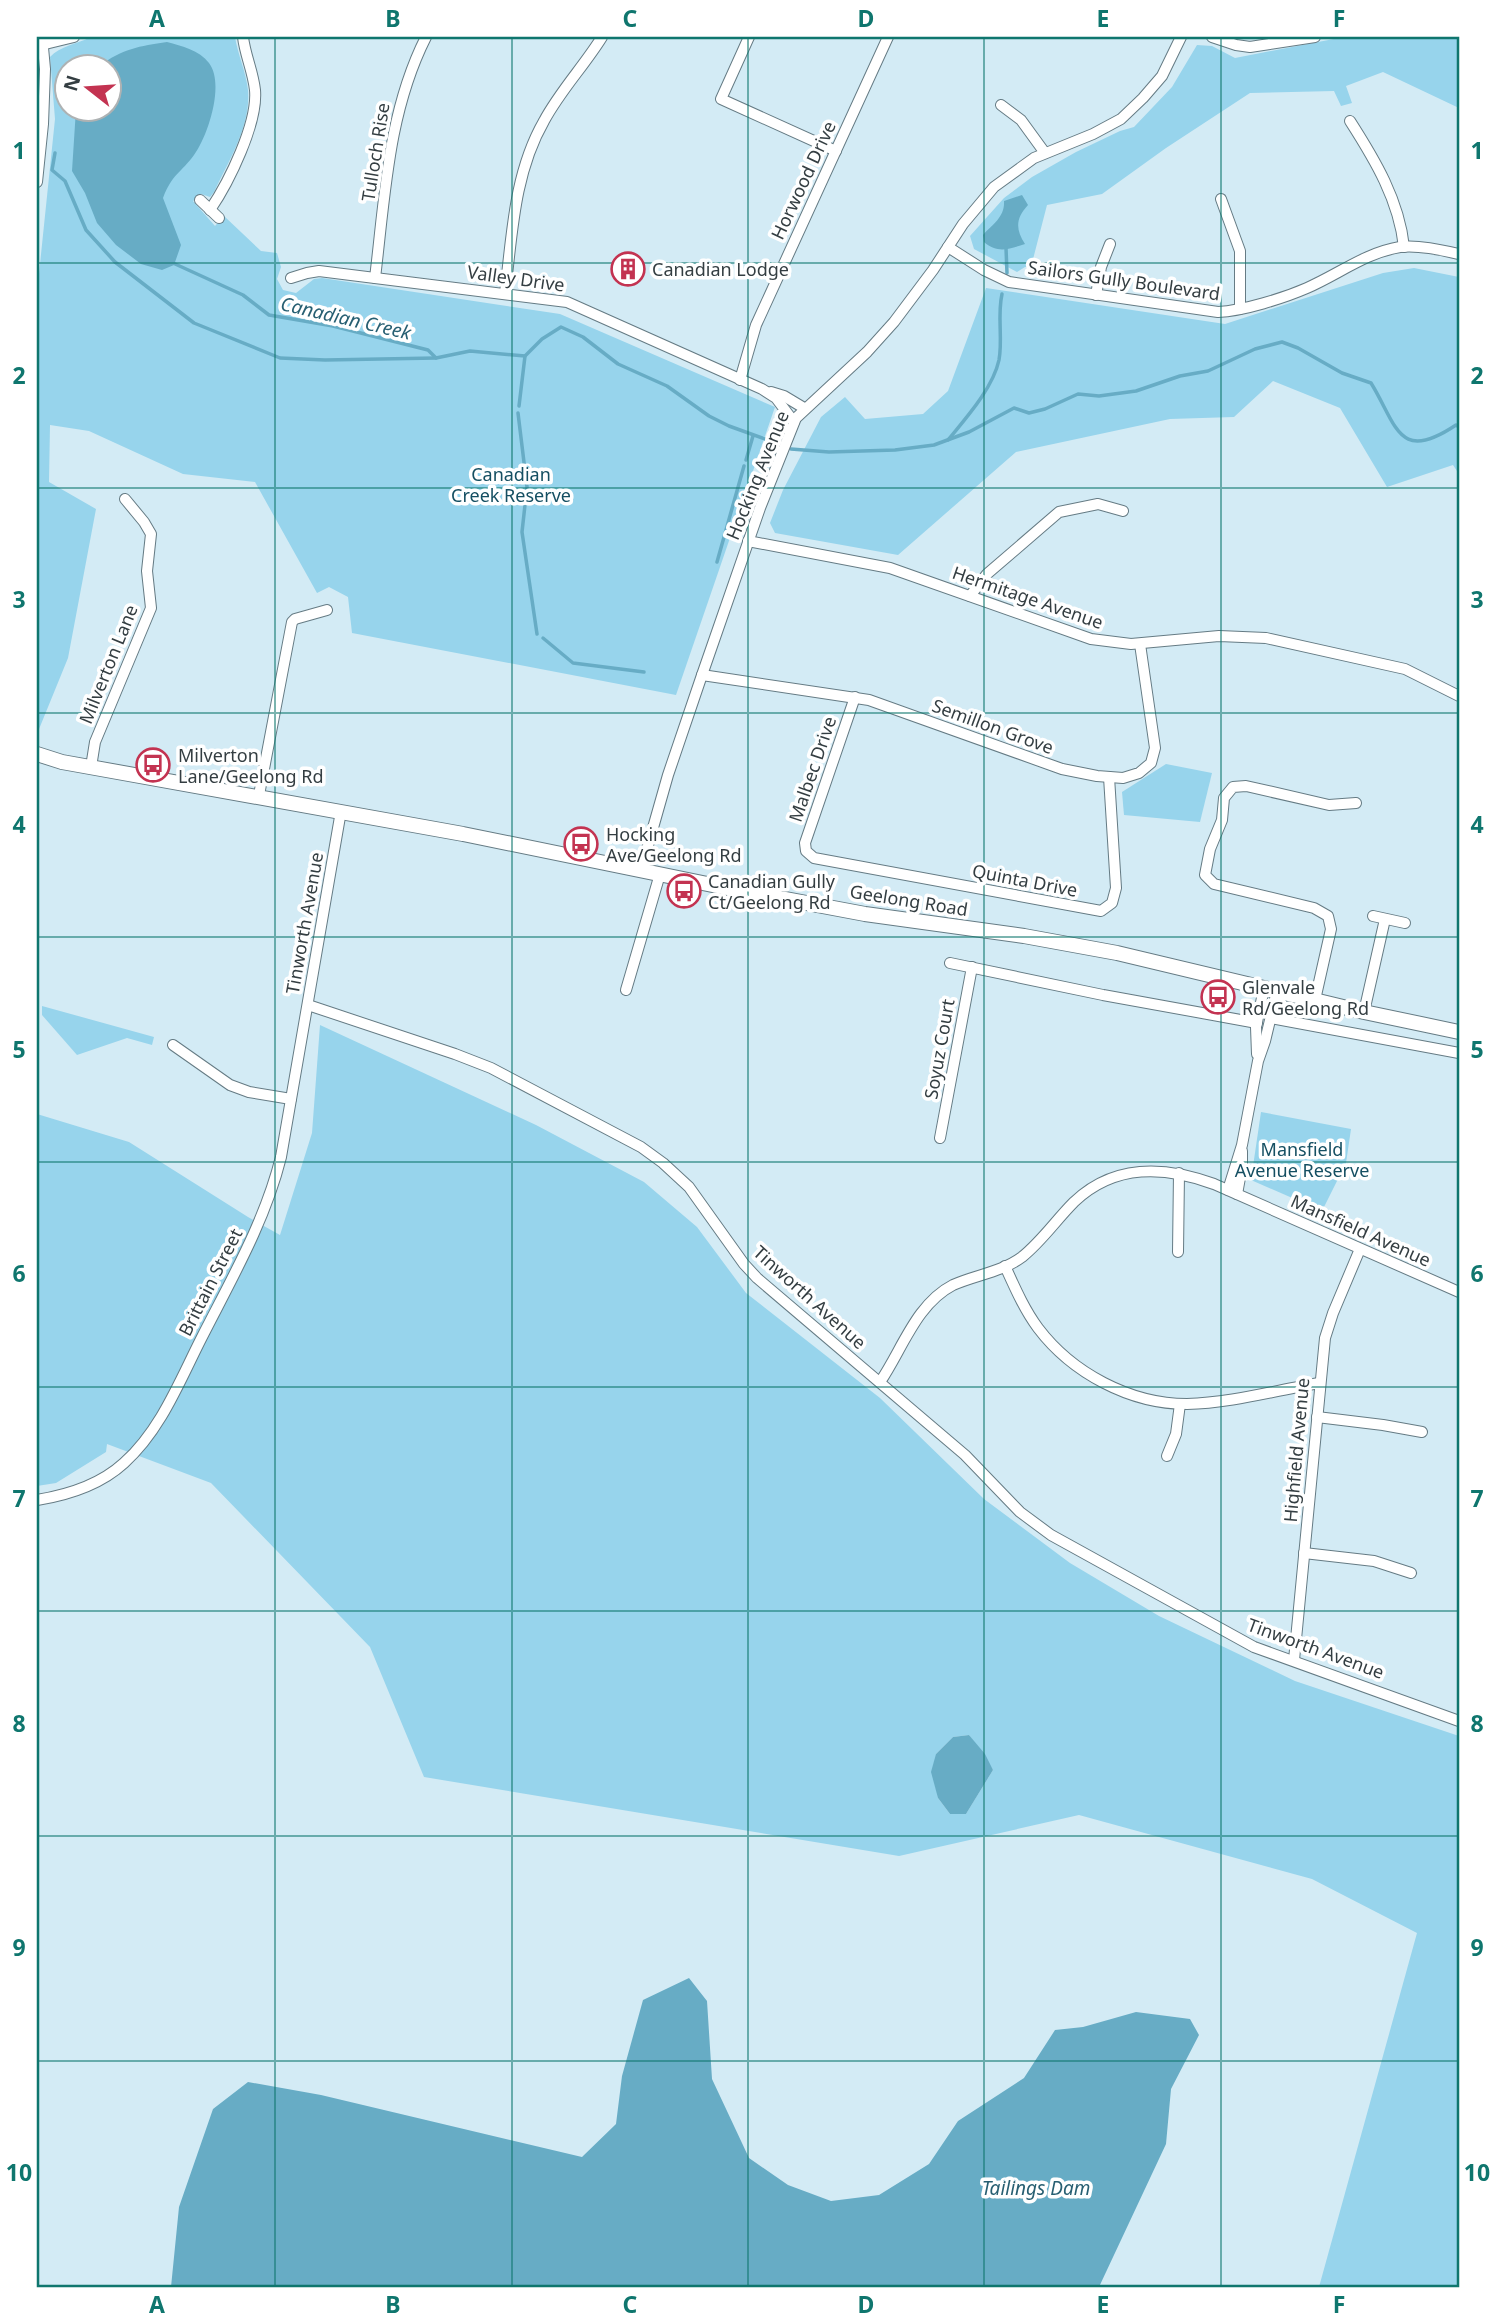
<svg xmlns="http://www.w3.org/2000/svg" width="1496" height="2324" font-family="'Noto Sans',sans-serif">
  <rect width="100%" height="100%" fill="#d3ebf5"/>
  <!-- green -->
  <g fill="#97d4ec" fill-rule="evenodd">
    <path d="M91,37H235C238,55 246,72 248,90C251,126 229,160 214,192L210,197L201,194L193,201L215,226L224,216L261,251L277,253L281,267L277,279L283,290L296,293L314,279L322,278L560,314L775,407L676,695L352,633L348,597L329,587L317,593L255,482L183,474L89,431L50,425L49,482L96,509L68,658L37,734V293L55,119L50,57C60,46 77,44 91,37ZM66,66H108V108H66Z"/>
    <polygon points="1344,37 1459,37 1459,108 1383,72 1346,86 1352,103 1341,106 1334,91 1250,93 1166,148 1102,194 1047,205 1031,267 1025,267 1017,272 974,249 970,236 1004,198 1032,177 1076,152 1120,131 1134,127 1172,87 1197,45 1212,46 1235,58"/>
    <polygon points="1414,268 1459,277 1459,474 1453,465 1387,487 1340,408 1273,381 1234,417 1170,419 1016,452 898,555 775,533 770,523 783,490 821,417 845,397 865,419 923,414 948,391 986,288 1225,324 1383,273"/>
    <polygon points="1166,764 1212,773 1200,822 1124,815 1122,792"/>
    <polygon points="42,1006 154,1037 152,1045 127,1038 77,1055 42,1015"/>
    <path d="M320,1025L536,1125L644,1182L697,1227L746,1293L880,1398L984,1499L1070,1563L1159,1616L1295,1681L1459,1736V2287H1319L1417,1933L1312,1879L1079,1815L899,1856L424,1777L370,1647L211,1483L107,1444L106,1452L56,1483L37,1486V1114L129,1142L248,1217L280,1235L312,1133ZM969,1735L993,1770L966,1814H950L938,1798L936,1754L953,1737Z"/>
    <polygon points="1261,1112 1351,1129 1346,1163 1322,1211 1251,1180"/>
  </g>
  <!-- water -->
  <g fill="#67acc5">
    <path d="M167,42C182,46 199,50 209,63C225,84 208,136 194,155C181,173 172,174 163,198L181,245L174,265L162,270L141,264L116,245L97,223L85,193L72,171L76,109L108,108V66H100C121,49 140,46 167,42Z"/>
    <path d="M1022,195L1028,205C1016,218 1015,229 1025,244C1009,249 998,254 984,242L983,235C993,224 1005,217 1004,201Z"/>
    <polygon points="969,1735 985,1754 993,1770 966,1814 950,1814 938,1798 931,1772 936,1754 953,1737"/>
    <polygon points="689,1978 707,2001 712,2079 749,2158 788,2185 831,2201 879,2195 929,2164 958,2121 1024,2078 1055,2030 1083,2027 1136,2012 1190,2019 1199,2035 1171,2089 1166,2144 1099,2287 171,2287 179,2207 213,2109 248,2082 321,2095 582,2157 616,2124 622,2076 643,2000"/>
  </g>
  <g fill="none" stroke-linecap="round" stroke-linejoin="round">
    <!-- stream -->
    <g stroke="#67acc5" stroke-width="3.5">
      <polyline points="55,153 52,170 65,181 86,230 115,262 194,323 280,358 325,360 436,358"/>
      <polyline points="1006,248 1007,273"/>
      <polyline points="173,263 243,295 269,315 333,326 428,350 436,358 470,351 525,356 542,339 561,327 583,337 618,364 667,386 709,416 729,426 773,442"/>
      <polyline points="519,406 525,356"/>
      <polyline points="518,413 527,487 522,532 537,634"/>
      <path d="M948,440C966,418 993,388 999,360C1003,338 997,316 1002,294"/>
      <path d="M791,449L829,452L895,450L934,445L969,432L1014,408L1029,413L1045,409L1078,394L1099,396L1136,391L1180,376L1208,371L1255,349L1282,342L1298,348L1342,373L1371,383C1397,425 1398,464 1456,425L1459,427"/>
      <polyline points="746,460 753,436"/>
      <polyline points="717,562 744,466"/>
      <polyline points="543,638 573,663 644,672"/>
    </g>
    <defs>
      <g id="minor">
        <polyline points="749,37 721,99 836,151"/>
        <polyline points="1212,37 1236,45 1250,47 1315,37"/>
        <polyline points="37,46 74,37"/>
        <polyline points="1001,105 1021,120 1045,153"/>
        <path d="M1350,121C1375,160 1399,200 1404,247"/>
        <polyline points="37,182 43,124 45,69 42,37"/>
        <polyline points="1221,199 1240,251 1240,309"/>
        <polyline points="200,200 219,218"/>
        <path d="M210,210C229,182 258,123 255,90C253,71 245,55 243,37"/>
        <path d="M948,247L984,270L1009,282L1218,312C1243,311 1284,298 1307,288C1339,274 1365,253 1400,247C1419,245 1441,250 1459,254"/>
        <polyline points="291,278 307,273 319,271 567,302 762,389 776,398 794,422"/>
        <path d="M375,278C385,196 388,112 426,37"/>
        <path d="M505,293C512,235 514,173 544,121C560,91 584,66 602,37"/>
        <polyline points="1096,295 1101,267 1110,244"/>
        <polyline points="740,380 756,325 888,37"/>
        <polyline points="771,392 784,396 804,408"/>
        <polyline points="748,541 890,568 1091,639 1131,644 1219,636 1266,638 1405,669 1459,696"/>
        <polyline points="970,596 987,574 1059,512 1098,504 1123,511"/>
        <polyline points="702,675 869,700 1062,769 1097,776 1123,778 1139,773 1151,763 1155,748 1140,644"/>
        <polyline points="855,697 805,843 806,851 814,858 1101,911 1112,903 1116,888 1109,777"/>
        <polyline points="91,767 95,742 151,608 147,571 151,534 144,522 125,499"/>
        <polyline points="259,795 292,622 295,619 327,610"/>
        <polyline points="641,870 668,775 702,675 760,508 796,418 867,352 894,322 933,270 963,224 994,187 1034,158 1093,134 1121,119 1143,98 1162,76 1181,37"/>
        <polyline points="1373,916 1405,923"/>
        <polyline points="950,963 1103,995 1257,1023"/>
        <polyline points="626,990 660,874"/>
        <polyline points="1315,1000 1331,929 1328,916 1314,908 1214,884 1205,875 1210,849 1222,820 1224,798 1233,787 1246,786 1329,805 1356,803"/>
        <polyline points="308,1005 455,1054 491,1068 641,1147 663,1163 689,1187 744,1264 757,1278 965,1455 1020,1512 1051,1535 1254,1647 1459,1721"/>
        <polyline points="1364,1012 1385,919"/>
        <polyline points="1271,1018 1459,1053"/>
        <polyline points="173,1045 230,1085 249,1092 291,1099"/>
        <polyline points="1257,1054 1256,1027 1264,988"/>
        <polyline points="940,1138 972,967"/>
        <polyline points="1228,1190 1242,1145 1258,1061 1265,1041 1277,991"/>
        <polyline points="1237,1194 1242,1167 1242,1151"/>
        <polyline points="1178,1252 1179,1173"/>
        <path d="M1005,1266C1015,1288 1024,1309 1038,1328C1072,1373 1130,1404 1187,1404C1231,1403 1277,1390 1320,1383"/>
        <path d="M880,1382C902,1350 916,1304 953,1285C975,1275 1002,1272 1022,1257C1042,1241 1056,1220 1074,1202C1115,1163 1165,1166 1214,1184L1459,1292"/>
        <polyline points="1317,1417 1383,1425 1422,1432"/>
        <polyline points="1167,1456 1176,1434 1180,1404"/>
        <path d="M37,1500C68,1495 100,1485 124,1463C161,1430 180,1380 202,1337C232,1278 265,1221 281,1157L341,811"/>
        <polyline points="1304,1553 1374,1561 1411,1573"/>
        <polyline points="1294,1660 1325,1338 1333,1313 1360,1249"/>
      </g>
      <polyline id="secondary" points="37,754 62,762 463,834 727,888 865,914 1024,936 1117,953 1364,1012 1459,1032"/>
    </defs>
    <!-- minor casing -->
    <use href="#minor" stroke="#657b84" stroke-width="12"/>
    <!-- secondary casing -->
    <use href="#secondary" stroke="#657b84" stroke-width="16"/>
    <!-- minor -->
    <use href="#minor" stroke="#fff" stroke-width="10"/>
    <!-- secondary -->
    <use href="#secondary" stroke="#fff" stroke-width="14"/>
  </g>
  <!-- grid -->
  <path fill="none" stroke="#0f766e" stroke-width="2" stroke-opacity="0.55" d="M275,37V2287M512,37V2287M748,37V2287M984,37V2287M1221,37V2287M37,263H1459M37,488H1459M37,713H1459M37,937H1459M37,1162H1459M37,1387H1459M37,1611H1459M37,1836H1459M37,2061H1459"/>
  <!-- icons -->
  <defs>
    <symbol id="building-ring" viewBox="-11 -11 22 22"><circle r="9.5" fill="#fff" stroke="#c33351" stroke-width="1.5"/><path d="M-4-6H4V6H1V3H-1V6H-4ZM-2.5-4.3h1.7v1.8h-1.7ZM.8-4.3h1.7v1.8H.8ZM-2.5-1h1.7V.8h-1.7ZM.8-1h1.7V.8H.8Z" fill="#c33351"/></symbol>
    <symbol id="bus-ring" viewBox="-11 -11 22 22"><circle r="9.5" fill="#fff" stroke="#c33351" stroke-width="1.5"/><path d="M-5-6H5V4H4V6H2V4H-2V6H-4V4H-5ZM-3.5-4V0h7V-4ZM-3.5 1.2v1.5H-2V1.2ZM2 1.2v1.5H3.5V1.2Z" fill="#c33351"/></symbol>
  </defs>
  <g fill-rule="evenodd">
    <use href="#building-ring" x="609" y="250" width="38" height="38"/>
    <use href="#bus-ring" x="134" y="746" width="38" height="38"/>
    <use href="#bus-ring" x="562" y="825" width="38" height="38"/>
    <use href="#bus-ring" x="665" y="872" width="38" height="38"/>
    <use href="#bus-ring" x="1199" y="978" width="38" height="38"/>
  </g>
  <g text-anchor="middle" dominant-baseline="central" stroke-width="7" stroke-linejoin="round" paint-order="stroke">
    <!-- street labels -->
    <g font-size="18" fill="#343e42" stroke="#fff">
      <text transform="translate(375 152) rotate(-81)">Tulloch Rise</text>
      <text transform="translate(803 180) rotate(-65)">Horwood Drive</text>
      <text transform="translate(516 278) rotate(8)">Valley Drive</text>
      <text transform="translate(1124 280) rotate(8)">Sailors Gully Boulevard</text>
      <text transform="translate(757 475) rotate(-68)">Hocking Avenue</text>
      <text transform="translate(1028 597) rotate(19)">Hermitage Avenue</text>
      <text transform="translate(108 664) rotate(-68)">Milverton Lane</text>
      <text transform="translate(993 726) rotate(20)">Semillon Grove</text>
      <text transform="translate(812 769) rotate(-71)">Malbec Drive</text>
      <text transform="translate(1025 880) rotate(11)">Quinta Drive</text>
      <text transform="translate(909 900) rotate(9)">Geelong Road</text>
      <text transform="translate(304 923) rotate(-80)">Tinworth Avenue</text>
      <text transform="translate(939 1049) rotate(-80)">Soyuz Court</text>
      <text transform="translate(1361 1230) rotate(24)">Mansfield Avenue</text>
      <text transform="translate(210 1282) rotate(-63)">Brittain Street</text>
      <text transform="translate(810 1297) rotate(42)">Tinworth Avenue</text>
      <text transform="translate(1296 1450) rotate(-85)">Highfield Avenue</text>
      <text transform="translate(1316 1648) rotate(20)">Tinworth Avenue</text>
    </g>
    <!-- poi labels -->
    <g font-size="18" fill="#343e42" stroke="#fff" text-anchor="start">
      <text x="652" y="269">Canadian Lodge</text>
      <text x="178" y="755">Milverton<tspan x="178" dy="21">Lane/Geelong Rd</tspan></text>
      <text x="606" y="834">Hocking<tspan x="606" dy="21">Ave/Geelong Rd</tspan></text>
      <text x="708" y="881">Canadian Gully<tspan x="708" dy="21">Ct/Geelong Rd</tspan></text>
      <text x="1242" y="987">Glenvale<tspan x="1242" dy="21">Rd/Geelong Rd</tspan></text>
    </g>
    <!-- park labels -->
    <g font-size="18" fill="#154f62" stroke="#fff">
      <text x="511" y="474">Canadian<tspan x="511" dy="21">Creek Reserve</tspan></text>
      <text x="1302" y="1149">Mansfield<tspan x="1302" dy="21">Avenue Reserve</tspan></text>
    </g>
    <!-- water labels -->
    <g font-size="19" font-style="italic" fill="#275f72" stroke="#fff">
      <text transform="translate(346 318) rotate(13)">Canadian Creek</text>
      <text x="1036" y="2188">Tailings Dam</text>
    </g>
  </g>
  <!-- border -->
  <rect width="1496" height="2324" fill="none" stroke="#ffffff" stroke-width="77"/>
  <!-- north arrow -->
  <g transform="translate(88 88) rotate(287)"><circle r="33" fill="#ffffff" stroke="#aeb2b3" stroke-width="2"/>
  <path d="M0-5L12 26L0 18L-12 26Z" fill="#c33351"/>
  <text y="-10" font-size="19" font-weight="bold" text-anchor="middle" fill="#343e42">N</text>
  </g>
  <rect x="38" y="38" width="1420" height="2248" fill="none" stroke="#0f766e" stroke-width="2.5"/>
  <g font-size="23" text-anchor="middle" font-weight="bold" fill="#0f766e">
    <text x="157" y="27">A</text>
    <text x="393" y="27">B</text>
    <text x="630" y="27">C</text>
    <text x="866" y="27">D</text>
    <text x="1103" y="27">E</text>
    <text x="1339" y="27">F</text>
    <text x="19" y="159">1</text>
    <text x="1477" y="159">1</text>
    <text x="19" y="384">2</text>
    <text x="1477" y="384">2</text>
    <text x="19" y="608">3</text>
    <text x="1477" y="608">3</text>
    <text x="19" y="833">4</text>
    <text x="1477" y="833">4</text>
    <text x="19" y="1058">5</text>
    <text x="1477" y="1058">5</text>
    <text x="19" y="1282">6</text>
    <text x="1477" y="1282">6</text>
    <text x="19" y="1507">7</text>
    <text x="1477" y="1507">7</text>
    <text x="19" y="1732">8</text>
    <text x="1477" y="1732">8</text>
    <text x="19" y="1956">9</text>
    <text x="1477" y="1956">9</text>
    <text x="19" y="2181">10</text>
    <text x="1477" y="2181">10</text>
    <text x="157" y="2313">A</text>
    <text x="393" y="2313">B</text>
    <text x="630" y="2313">C</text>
    <text x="866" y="2313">D</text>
    <text x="1103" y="2313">E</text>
    <text x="1339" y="2313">F</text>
  </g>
</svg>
